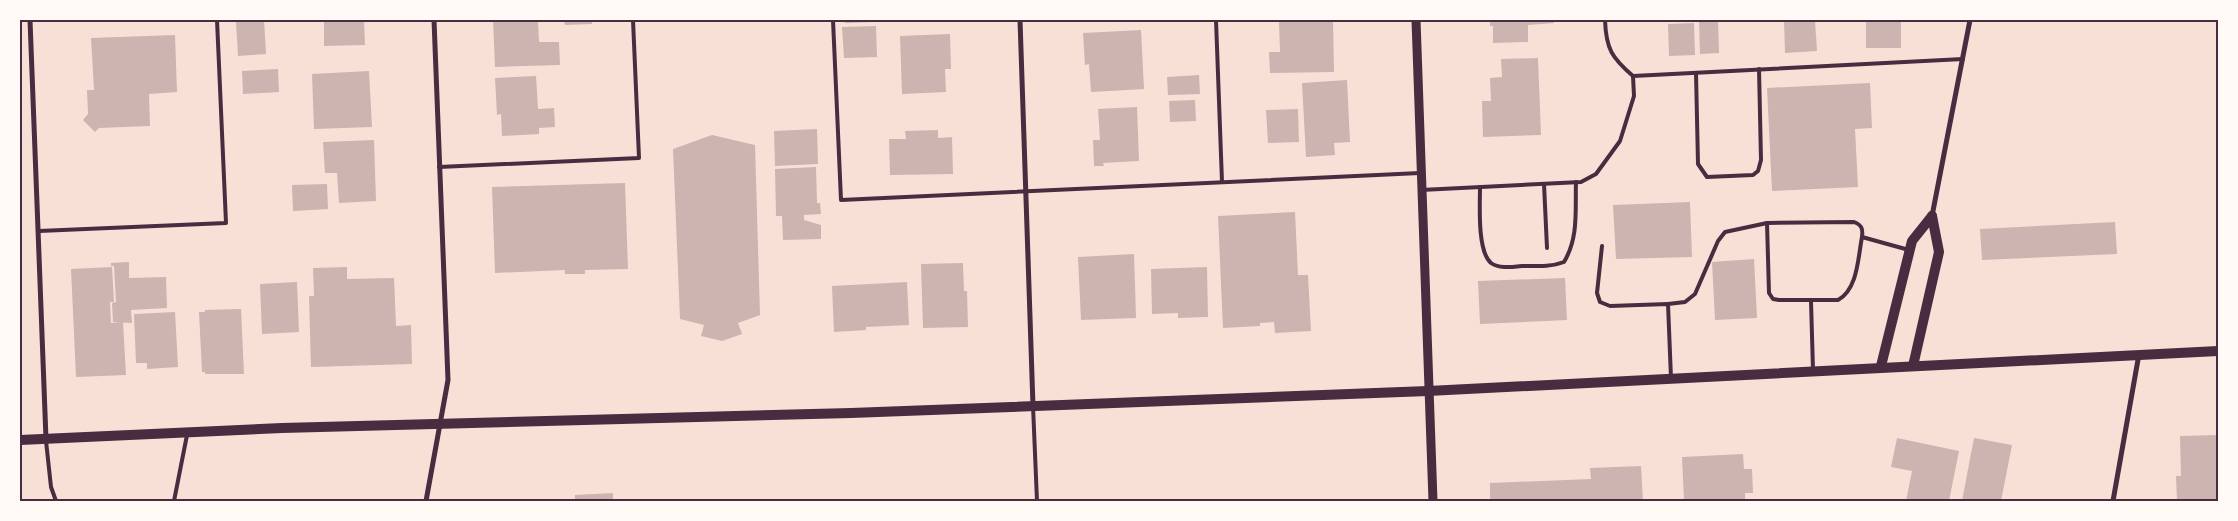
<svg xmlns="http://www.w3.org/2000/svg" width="2238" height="521" font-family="Manrope,sans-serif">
  <rect width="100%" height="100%" fill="#f7e1d7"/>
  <!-- building -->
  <g fill="#ccb4b1">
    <polygon points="264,20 266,54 238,56 236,22"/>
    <polygon points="324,20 364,20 365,45 324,46"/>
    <polygon points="493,20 538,20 539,42 559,42 560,65 495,67"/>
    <polygon points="564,20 592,20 592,24 565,25"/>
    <polygon points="845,20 876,20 876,22 845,23"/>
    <polygon points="1282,20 1333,20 1334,72 1270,73 1269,52 1280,52 1279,22"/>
    <polygon points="1490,20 1554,20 1554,23 1528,25 1528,42 1493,43 1493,26 1490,26"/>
    <polygon points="1699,20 1718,20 1719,53 1700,54"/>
    <polygon points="1784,20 1815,20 1817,51 1785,53"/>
    <rect x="1866" y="20" width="35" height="28"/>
    <polygon points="1694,23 1695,55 1669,56 1668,24"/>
    <polygon points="876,26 877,57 844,58 842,27"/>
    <polygon points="1141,30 1144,89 1091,92 1089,64 1085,65 1083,33"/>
    <polygon points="950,34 951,69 945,69 946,92 902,94 900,36"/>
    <polygon points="175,35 177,92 149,94 150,126 99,128 95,132 83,120 88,114 87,90 94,90 91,38"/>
    <polygon points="1538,58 1541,135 1483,137 1482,101 1491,101 1490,78 1502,77 1501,59"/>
    <polygon points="278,69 279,92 243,94 242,71"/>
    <polygon points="369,71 372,127 314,129 312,74"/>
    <polygon points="1199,75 1200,94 1168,95 1167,77"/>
    <polygon points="536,76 538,109 554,108 555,127 539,128 539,134 502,136 501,114 497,115 495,78"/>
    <polygon points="1347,80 1350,142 1334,143 1335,155 1306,157 1302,83"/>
    <polygon points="1870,83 1872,128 1855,129 1858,187 1772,191 1767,88"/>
    <polygon points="1195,100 1196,121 1170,122 1169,101"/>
    <polygon points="1137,107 1139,161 1103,163 1104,166 1094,166 1093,140 1100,140 1098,109"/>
    <polygon points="1298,109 1299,142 1268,143 1266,110"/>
    <polygon points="817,129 818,164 775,166 774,131"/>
    <polygon points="938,130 938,138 952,137 953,174 890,175 889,139 906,139 905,131"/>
    <polygon points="712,135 755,145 760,315 738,323 742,334 722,341 701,336 704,325 680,319 673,149"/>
    <polygon points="374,140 376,201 339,203 337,173 325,173 323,142"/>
    <polygon points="816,167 817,203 820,203 821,214 804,215 804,220 821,225 821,239 783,240 782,216 776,216 775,169"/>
    <polygon points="625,183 628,269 585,270 585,274 565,274 565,270 495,273 492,187"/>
    <polygon points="327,184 328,209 293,211 292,185"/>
    <polygon points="1690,202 1692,257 1616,259 1613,205"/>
    <polygon points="1295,212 1298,275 1308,275 1311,331 1275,333 1274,322 1260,323 1260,326 1223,328 1218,216"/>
    <polygon points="2115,222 2117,254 1982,260 1980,229"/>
    <polygon points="1134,254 1136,318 1081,320 1078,257"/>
    <polygon points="1754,259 1757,318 1715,320 1712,262"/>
    <polygon points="129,262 129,278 166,277 167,308 131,310 132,323 113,322 112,303 116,302 114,266 111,266 111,263"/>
    <polygon points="963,263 964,291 967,291 968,327 923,328 921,264"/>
    <polygon points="112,267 114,302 110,302 111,323 123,322 126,375 76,377 71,269"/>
    <polygon points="347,267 347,279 394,278 396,326 411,325 412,364 311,367 309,296 314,296 313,268"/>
    <polygon points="1207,267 1208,317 1178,318 1178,313 1152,314 1151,269"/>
    <polygon points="1565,278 1567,320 1480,324 1478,281"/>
    <polygon points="297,282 299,332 262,334 260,284"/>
    <polygon points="907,282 909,325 866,327 866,330 834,332 832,286"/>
    <polygon points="241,309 244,374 205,374 205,372 202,372 199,312 205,312 205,310"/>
    <polygon points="175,312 178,367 147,369 147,363 136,363 134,314"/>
    <polygon points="2218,435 2218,501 2177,501 2176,476 2181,476 2180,436"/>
    <polygon points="1897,438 1959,451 1949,501 1906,501 1912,471 1891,467"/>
    <polygon points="1974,438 2012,445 2001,501 1962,501"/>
    <polygon points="1743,454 1744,469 1752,469 1753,493 1745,493 1745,501 1684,501 1682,457"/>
    <polygon points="1641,466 1643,501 1490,501 1490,483 1591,479 1590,468"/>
    <polygon points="613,493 613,501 575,501 575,495"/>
  </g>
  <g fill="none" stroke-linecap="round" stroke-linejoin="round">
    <!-- service -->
    <g stroke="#4a2c40" stroke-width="4">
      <polyline points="833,20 841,200 1420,173"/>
      <polyline points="1216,20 1222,182"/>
      <path d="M1605,20C1606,49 1612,58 1633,76L1963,59"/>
      <polyline points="1696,73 1698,164 1707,177 1753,175 1758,171 1761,160 1759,69"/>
      <polyline points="439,167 639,158 633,20"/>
      <polyline points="1544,184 1547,248"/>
      <path d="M1480,187C1480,205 1477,251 1491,263C1499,269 1512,267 1522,266C1536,266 1551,267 1564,262C1579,237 1575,210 1576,182"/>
      <polyline points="1421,190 1581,182 1596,174 1620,141 1634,96 1633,76"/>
      <path d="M1767,223L1769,293L1773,299L1779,300H1838C1858,289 1858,257 1862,237"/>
      <polyline points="39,231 226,223 217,20"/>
      <polyline points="1602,246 1597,293 1600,302 1610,306 1668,304 1671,378"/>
      <polyline points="1811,301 1813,370"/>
      <path d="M1668,304L1685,302L1695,294L1718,241L1725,232L1767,223L1854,222C1862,225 1863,229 1862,237L1909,250"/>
      <polyline points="1033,406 1037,501"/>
      <polyline points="46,441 51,487 56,501"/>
      <polyline points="174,501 187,435"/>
    </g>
    <!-- minor -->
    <g stroke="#4a2c40" stroke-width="5">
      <polyline points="30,20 46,439"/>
      <polyline points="1020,20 1033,406"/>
      <polyline points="1932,216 1970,20"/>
      <polyline points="426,501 448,380 434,20"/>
      <polyline points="2113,501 2139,354"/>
    </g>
    <!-- tertiary -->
    <polyline stroke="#4a2c40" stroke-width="9" points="1416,20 1433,501"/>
    <!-- secondary -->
    <g stroke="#4a2c40" stroke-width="10">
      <polyline points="1881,366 1912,241 1932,216"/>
      <polyline points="1913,366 1939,252 1932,216"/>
      <polyline points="20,440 282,428 851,413 1428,391 2218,351"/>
    </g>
  </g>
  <!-- border -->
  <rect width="2238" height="521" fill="none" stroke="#fffaf5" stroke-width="42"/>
  <rect x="21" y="21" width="2196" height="479" fill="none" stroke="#4a2c40" stroke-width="2"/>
</svg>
